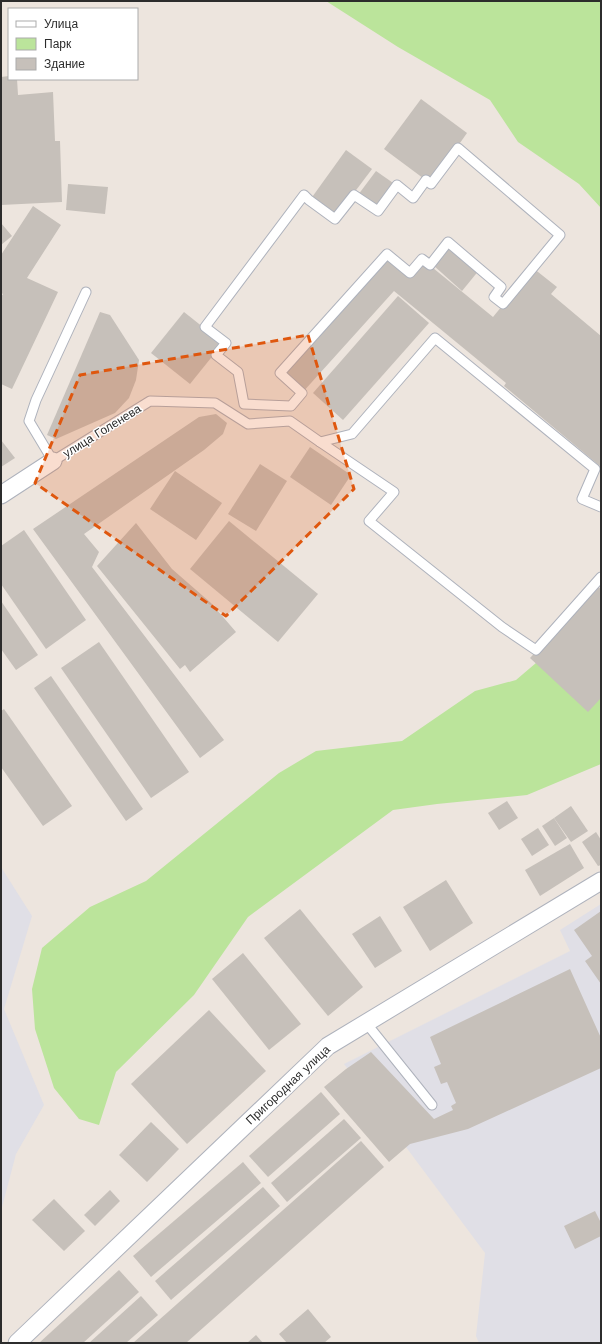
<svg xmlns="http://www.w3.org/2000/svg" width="602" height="1344" font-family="'Work Sans',sans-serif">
  <rect width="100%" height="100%" fill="#ede5de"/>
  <!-- industrial -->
  <g fill="#e0dfe6">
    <polygon points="1,867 32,916 4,1009 44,1105 16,1154 1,1211"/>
    <polygon points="601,904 601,1343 479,1343 476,1336 485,1253 344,1064 570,951 560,930"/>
  </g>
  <!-- green -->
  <g fill="#bbe49b">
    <polygon points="326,1 601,1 601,208 579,184 518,142 490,100 398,47"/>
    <polygon points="543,657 601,693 601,764 527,795 437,804 393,810 248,917 194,995 116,1072 99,1125 79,1119 54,1088 35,1029 32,989 42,948 90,907 146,881 279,773 316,751 402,741 475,691 516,680"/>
  </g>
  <!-- building -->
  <g fill="#c6c0ba">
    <polygon points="9,76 9,79 17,79 18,95 53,92 55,141 60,141 62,202 1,205 1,77"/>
    <polygon points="421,99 467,133 431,184 384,149"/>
    <polygon points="346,150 372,169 335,218 310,200"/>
    <polygon points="376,171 396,185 378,210 358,195"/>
    <polygon points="68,184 108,187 105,214 66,210"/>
    <polygon points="33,206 61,225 27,278 58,292 12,389 1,384 1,297 3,294 1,293 1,255"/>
    <polygon points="1,223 12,236 1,245"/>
    <polygon points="449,243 480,269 462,291 433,265"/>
    <polygon points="387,254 410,273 422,259 493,317 533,268 557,287 551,294 601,336 601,467 504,386 506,383 394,291 302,393 280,373"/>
    <polygon points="398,296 429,323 343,420 313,393"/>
    <polygon points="100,312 110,315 139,360 136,380 129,398 115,413 56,439 47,435"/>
    <polygon points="184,312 223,343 190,384 151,353"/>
    <polygon points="216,414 227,423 223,434 204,450 84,534 99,552 92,567 224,740 200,758 33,529 199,417"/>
    <polygon points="1,440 15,458 1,467"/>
    <polygon points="310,447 351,475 331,505 290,477"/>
    <polygon points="260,464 287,481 256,531 228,514"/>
    <polygon points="175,471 222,503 196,540 150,509"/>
    <polygon points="229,521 318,594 278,642 190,569"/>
    <polygon points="136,523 172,569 211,603 236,632 190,672 185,665 180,669 97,566"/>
    <polygon points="24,530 86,620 46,649 1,584 1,546"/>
    <polygon points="597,586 601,589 601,698 588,712 530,658"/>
    <polygon points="1,601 38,655 16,670 1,649"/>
    <polygon points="99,642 189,772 151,798 61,668"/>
    <polygon points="51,676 143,809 126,821 34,688"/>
    <polygon points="4,709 72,806 43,826 1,767 1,711"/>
    <polygon points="507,801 518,818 499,830 488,813"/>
    <polygon points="571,806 588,831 571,842 554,818"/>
    <polygon points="554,818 567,838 555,846 542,826"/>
    <polygon points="538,828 549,845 532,856 521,839"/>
    <polygon points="596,832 601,840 601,865 598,866 582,842"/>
    <polygon points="570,844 584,868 540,896 525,870"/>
    <polygon points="446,880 473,923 430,951 403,907"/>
    <polygon points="300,909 363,987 328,1016 264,938"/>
    <polygon points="601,911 601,984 585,961 592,956 574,930"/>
    <polygon points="380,916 402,951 375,968 352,934"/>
    <polygon points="243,953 301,1024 269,1050 212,979"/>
    <polygon points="570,969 601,1038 601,1068 468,1129 410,1144 389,1162 324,1087 346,1069 371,1052 434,1119 453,1110 451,1106 456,1103 447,1082 441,1084 434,1067 441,1064 430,1037"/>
    <polygon points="209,1010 266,1071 187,1144 131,1084"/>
    <polygon points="321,1092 340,1114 268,1177 249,1156"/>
    <polygon points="344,1119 361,1138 287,1202 271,1183"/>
    <polygon points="151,1122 179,1149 147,1182 119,1155"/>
    <polygon points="361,1141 384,1167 186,1343 133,1343"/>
    <polygon points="243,1162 261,1183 151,1277 133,1256"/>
    <polygon points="263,1187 280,1206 171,1300 155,1281"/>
    <polygon points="110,1190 120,1201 95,1226 84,1215"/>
    <polygon points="54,1199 85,1231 64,1251 32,1220"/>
    <polygon points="595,1211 601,1223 601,1236 575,1249 564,1226"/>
    <polygon points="119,1270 139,1292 83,1343 39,1343"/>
    <polygon points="141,1296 158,1315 126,1343 89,1343"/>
    <polygon points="308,1309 331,1337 324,1343 287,1343 279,1334"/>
    <polygon points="256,1335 263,1343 247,1343"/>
  </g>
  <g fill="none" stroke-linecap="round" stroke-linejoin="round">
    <defs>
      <g id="service">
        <polygon points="458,148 560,235 503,304 494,297 501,287 448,242 430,265 422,259 410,273 387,254 280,373 302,393 291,406 244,404 238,372 216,355 226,343 205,327 304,195 309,200 335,219 354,195 378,211 397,185 413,198 426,180 431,184"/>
        <polyline points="86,292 36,400 29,421 53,461 150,401 215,403 248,424 290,421 320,442"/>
        <polyline points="601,507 582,499 595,469 435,338 352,434 320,442 394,492 369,521 502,627 536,650 601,577"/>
        <polyline points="367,1024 432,1105"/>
      </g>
      <g id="minor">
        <polyline points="1,495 53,461"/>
        <polyline points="17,1343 328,1046 601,881"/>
      </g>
    </defs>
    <!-- service casing -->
    <use href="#service" stroke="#aeb2bc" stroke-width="11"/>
    <!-- minor casing -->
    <use href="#minor" stroke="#aeb2bc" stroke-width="19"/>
    <!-- service -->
    <use href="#service" stroke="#fff" stroke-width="9"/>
    <!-- minor -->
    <use href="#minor" stroke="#fff" stroke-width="17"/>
  </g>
  <!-- marked area -->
  <path fill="#df570e" fill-opacity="0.2" stroke="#df570e" stroke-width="3" stroke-dasharray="8 5" stroke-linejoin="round" d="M308,335L354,489L226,616L35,483L80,375Z"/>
  <g text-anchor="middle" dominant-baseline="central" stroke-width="3" stroke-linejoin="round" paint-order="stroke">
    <!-- street labels -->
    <g font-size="12" fill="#2c2c2c" stroke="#fff">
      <text transform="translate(102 431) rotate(-32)">улица Голенева</text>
      <text transform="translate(288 1085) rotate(-43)">Пригородная улица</text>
    </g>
  </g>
  <!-- border -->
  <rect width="602" height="1344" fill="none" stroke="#2c2c2c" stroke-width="4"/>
  <!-- legend -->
  <rect x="8" y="8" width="130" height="72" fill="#ffffff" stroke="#ababab"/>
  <rect x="16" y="21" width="20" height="6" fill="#ffffff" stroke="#ababab"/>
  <text x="44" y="28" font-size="12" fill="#2c2c2c">Улица</text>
  <rect x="16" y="38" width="20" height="12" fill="#bbe49b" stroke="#ababab"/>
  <text x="44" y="48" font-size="12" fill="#2c2c2c">Парк</text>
  <rect x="16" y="58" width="20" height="12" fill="#c6c0ba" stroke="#ababab"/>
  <text x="44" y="68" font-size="12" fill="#2c2c2c">Здание</text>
</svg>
